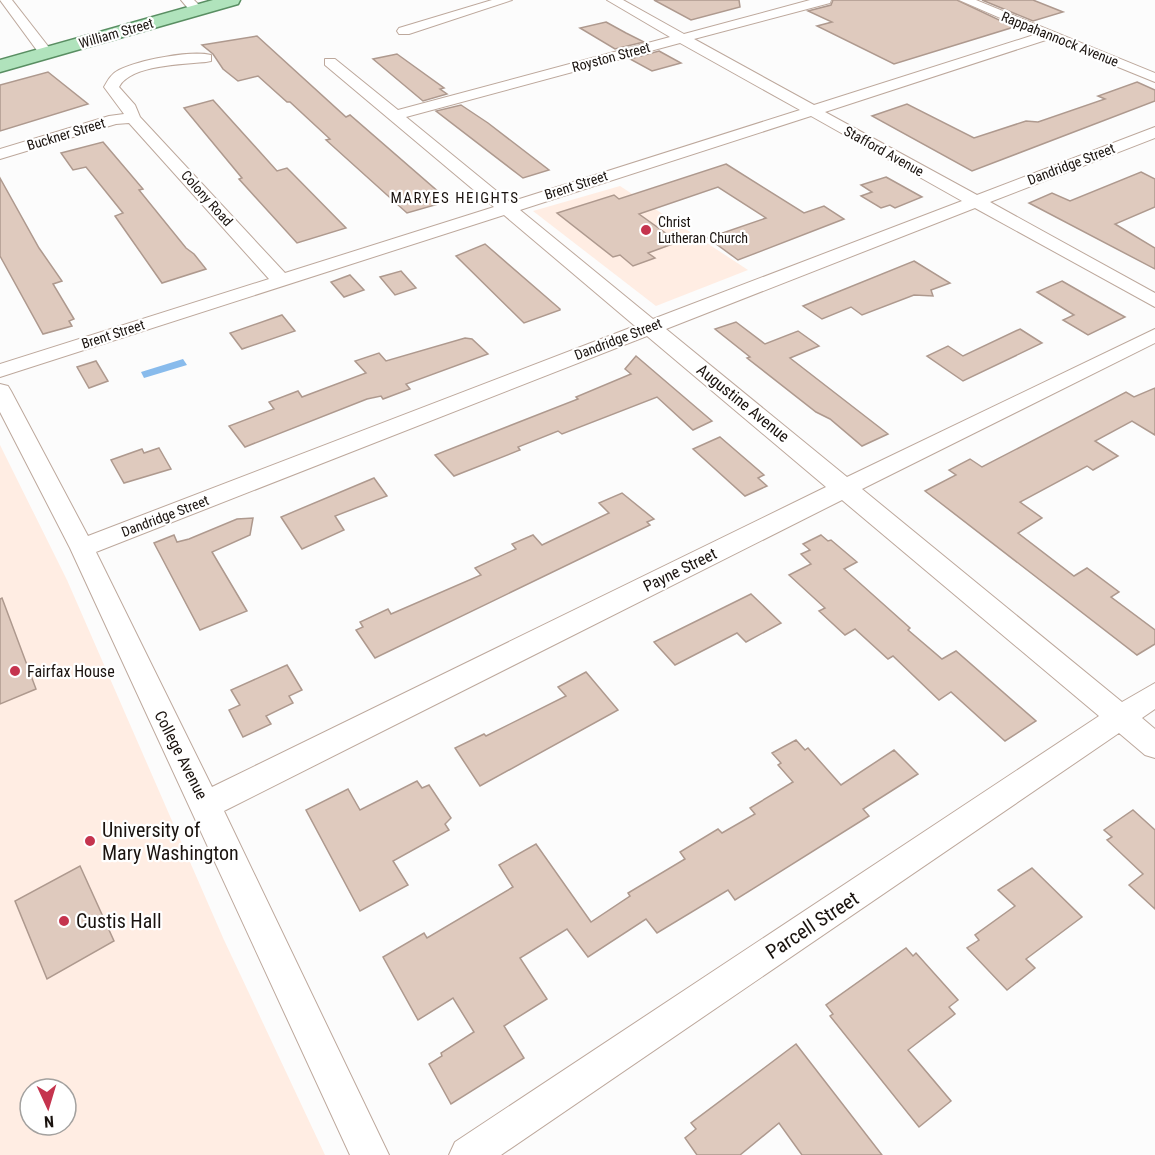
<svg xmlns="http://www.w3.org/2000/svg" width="1155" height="1155" font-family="'Roboto Condensed',sans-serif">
  <rect width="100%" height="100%" fill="#fcfcfc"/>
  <!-- built -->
  <g fill="#ffede3" fill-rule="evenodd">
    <polygon points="620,186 748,270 656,306 533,211"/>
    <path d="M0,445L67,580L224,940L325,1155H0ZM30,1089H66V1125H30Z"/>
  </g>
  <!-- water -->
  <polygon fill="#88bbec" points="183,359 187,365 144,378 141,372"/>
  <!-- building -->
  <g fill="#dfcabe" stroke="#ae998e" stroke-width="1.5">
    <polygon points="654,0 739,0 740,7 691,20"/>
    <polygon points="833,0 957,0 1014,27 894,64 817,26 832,22 808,11 831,5"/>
    <polygon points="982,0 1033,0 1063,12 1033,21"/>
    <polygon points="606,22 626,33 644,42 615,49 580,28"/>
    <polygon points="257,36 346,117 350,115 449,201 407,213 326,140 330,139 290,102 287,102 258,76 238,81 223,69 213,54 202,45"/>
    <polygon points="659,51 681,63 652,71 630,59"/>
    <polygon points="397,54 444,88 440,89 447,94 423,101 373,59"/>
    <polygon points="48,72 88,104 0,131 0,85"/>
    <polygon points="1137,82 1155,90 1155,101 972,171 872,116 907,104 974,138 1026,121 1038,122 1105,99 1098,96"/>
    <polygon points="213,100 277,171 287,168 290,171 346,228 297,243 239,179 242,178 184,108"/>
    <polygon points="461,105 488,123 549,170 523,178 436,111"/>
    <polygon points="103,142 143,189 139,190 186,248 194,254 206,269 162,283 115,216 123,213 86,167 73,170 61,153"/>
    <polygon points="726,164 804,213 824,206 844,219 738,260 708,238 766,218 718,187 639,214 678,242 648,253 655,258 633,266 620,255 613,257 557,213 614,195 619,199"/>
    <polygon points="1141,172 1155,179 1155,207 1115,224 1155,248 1155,269 1029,203 1052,193 1070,201"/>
    <polygon points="886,177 922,197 895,208 890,205 881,208 861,196 872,192 861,185"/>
    <polygon points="0,178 39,248 62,281 53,284 74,319 69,321 72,326 43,334 0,256"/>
    <polygon points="485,244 560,309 560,310 524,323 456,256"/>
    <polygon points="914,261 950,283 931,290 933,296 914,295 862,315 851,307 822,319 803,306"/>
    <polygon points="401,271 416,288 395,295 380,277"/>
    <polygon points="350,275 364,290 344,297 331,282"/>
    <polygon points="1062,281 1109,308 1125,317 1088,335 1063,320 1074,315 1037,292"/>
    <polygon points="282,315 295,331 242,349 230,333"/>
    <polygon points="736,322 765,344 798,331 819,346 790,358 888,434 862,446 830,419 816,412 747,358 750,357 715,329"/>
    <polygon points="1020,329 1042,343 963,381 927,356 948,346 963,356"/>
    <polygon points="465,338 472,339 488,354 406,384 410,389 383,399 381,396 367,399 245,447 229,426 274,409 269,402 298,391 302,397 366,373 355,361 379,353 386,361"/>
    <polygon points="636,356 712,421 693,430 657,397 562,434 558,431 518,447 520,450 454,476 435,455 578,399 576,397 631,374 625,369"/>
    <polygon points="96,361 108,381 89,388 77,367"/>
    <polygon points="1155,388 1155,435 1132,421 1095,441 1118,456 1093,470 1087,466 1020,502 1042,518 1018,533 1074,576 1087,568 1119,592 1111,597 1155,630 1155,644 1137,655 925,491 956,475 949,470 970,459 982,467 1126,392 1134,397"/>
    <polygon points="720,437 764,475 758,478 767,486 745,496 693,449"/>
    <polygon points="159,448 171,469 124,483 111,460 142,449 144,453"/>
    <polygon points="374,478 387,496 335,516 344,530 302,549 281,517"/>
    <polygon points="622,493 654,519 647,522 650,525 375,658 356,630 363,627 360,622 388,609 391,614 481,575 475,568 516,549 512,544 533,535 542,545 609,513 599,503"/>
    <polygon points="253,518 250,535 212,552 247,611 200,630 154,543 174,535 177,542 189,539 237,519"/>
    <polygon points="821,535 828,541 831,540 857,562 844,569 910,628 908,630 942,659 956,651 1036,721 1005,741 951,692 939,700 893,656 888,659 855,629 845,635 819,611 825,608 789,575 811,564 801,554 810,550 803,544"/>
    <polygon points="751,594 781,623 746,642 737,633 675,665 654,642"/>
    <polygon points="2,598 36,689 0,704 0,599"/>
    <polygon points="287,665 302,690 289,696 293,703 266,716 271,724 243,737 229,710 240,705 231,690"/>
    <polygon points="586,672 618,710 480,786 455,748 484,734 486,736 566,696 558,687"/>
    <polygon points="796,740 805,750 808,748 841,785 894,750 918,774 863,809 869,816 735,900 728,890 657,933 646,919 588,957 567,929 520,958 547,999 504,1026 524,1058 451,1104 429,1064 442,1056 441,1053 474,1032 453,998 418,1020 383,957 424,933 427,938 513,887 499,865 536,844 591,922 630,896 628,893 685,859 680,852 718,829 722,833 755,814 750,808 793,782 778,765 781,763 772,753"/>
    <polygon points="417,781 422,788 429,785 451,818 445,824 449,830 393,861 408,885 360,911 306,810 348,789 360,810"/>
    <polygon points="1133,810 1155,830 1155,909 1129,885 1143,874 1107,840 1112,837 1104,830"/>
    <polygon points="80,866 114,941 47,979 15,901"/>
    <polygon points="1032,868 1082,917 1026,959 1035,968 1007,990 967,948 979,940 975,935 1015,906 998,890"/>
    <polygon points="906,948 913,956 916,953 958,1000 949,1007 955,1014 908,1050 951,1101 919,1127 830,1016 833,1014 826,1005"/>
    <polygon points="796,1044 882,1155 802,1155 779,1123 740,1155 697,1155 685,1138 696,1129 691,1123"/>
  </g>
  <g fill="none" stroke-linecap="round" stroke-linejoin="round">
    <defs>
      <g id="minor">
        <polygon points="0,0 12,0 51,50 51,56 41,56"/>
        <polygon points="181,0 194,0 204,10 202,13 192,13"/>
        <polygon points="492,0 512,0 409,34 399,34 397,31 399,28"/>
        <path d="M607,0H623L684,34L810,0H831L830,3L694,39L814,105L1037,34L959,0H976L1155,73V82L1049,39L825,112L977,195L1155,127V138L990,202L1155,293V307L975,208L666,329L847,477L1155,329V343L862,489L1122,702L1155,683V709L1142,718L1155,729V758L1145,755L1119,733L501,1155H449L455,1142L1099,716L842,500L224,811L389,1155H350L70,548L0,412V384L8,386L11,391L88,536L635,326L504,215L0,377V364L269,279L129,123L116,124L0,159V149L109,116L124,114L104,87C108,80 111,74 119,70C138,60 191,50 211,55V61L206,62C184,64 130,65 119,87L135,105L140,117L285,273L494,207L325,65V59H335L398,110L670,37ZM680,43L800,110L510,202L406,117ZM811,116L962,201L653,319L520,210ZM647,336L826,487L212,787L96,552Z"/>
      </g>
      <polygon id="major" points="213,0 240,0 238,4 0,72 0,60"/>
    </defs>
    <!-- minor casing -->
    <use href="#minor" stroke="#bda89c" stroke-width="2"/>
    <!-- major casing -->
    <use href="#major" stroke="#598e62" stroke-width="3"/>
    <!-- minor -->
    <use href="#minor" fill="#fff" fill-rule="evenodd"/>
    <!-- major -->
    <use href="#major" fill="#b0e3bc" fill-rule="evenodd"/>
  </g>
  <!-- markers -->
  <g fill="#c5344e" stroke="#fff" stroke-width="2">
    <circle cx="646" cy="230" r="6"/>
    <circle cx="15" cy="671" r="6"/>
    <circle cx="90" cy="841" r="6"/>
    <circle cx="64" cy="921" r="6"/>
  </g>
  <g text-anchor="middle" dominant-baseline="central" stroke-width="4.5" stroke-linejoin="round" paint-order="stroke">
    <!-- far-street labels -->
    <g font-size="14" fill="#1a130f" stroke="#fff">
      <text transform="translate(116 33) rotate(-16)">William Street</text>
      <text transform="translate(1060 39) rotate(22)">Rappahannock Avenue</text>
      <text transform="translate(611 57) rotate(-15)">Royston Street</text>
      <text transform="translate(66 134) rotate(-17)">Buckner Street</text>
      <text transform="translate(884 151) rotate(29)">Stafford Avenue</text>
      <text transform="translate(1071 164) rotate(-21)">Dandridge Street</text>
      <text transform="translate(576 185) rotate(-18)">Brent Street</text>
      <text transform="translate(207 198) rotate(48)">Colony Road</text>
      <text transform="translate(113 334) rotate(-18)">Brent Street</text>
      <text transform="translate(618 339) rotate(-21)">Dandridge Street</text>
      <text transform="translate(165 516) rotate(-21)">Dandridge Street</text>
    </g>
    <!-- far-poi labels -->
    <g font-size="14" fill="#1a130f" stroke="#fff" text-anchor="start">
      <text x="658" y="222">Christ<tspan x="658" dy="16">Lutheran Church</tspan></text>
    </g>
    <!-- far-neighbourhood labels -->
    <g font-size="15" letter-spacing="1.5" fill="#1a130f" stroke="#fff">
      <text x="455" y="198">MARYES HEIGHTS</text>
    </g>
    <!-- street labels -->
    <g font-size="16" fill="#1a130f" stroke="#fff">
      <text transform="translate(743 403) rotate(39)">Augustine Avenue</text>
      <text transform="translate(680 570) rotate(-26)">Payne Street</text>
      <text transform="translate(181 755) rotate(63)">College Avenue</text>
    </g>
    <!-- poi labels -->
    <g font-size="16" fill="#1a130f" stroke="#fff" text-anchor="start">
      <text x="27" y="671">Fairfax House</text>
    </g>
    <!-- near-poi labels -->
    <g font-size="20" fill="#1a130f" stroke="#fff" text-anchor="start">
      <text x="102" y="830">University of<tspan x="102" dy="23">Mary Washington</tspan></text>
      <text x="76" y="921">Custis Hall</text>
    </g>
    <!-- near-street labels -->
    <g font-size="20" fill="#1a130f" stroke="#fff">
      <text transform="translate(812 925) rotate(-33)">Parcell Street</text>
    </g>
  </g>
  <!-- north arrow -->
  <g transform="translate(48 1107) rotate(176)"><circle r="28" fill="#ffffff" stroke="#a3a19f" stroke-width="1.5"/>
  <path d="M0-4.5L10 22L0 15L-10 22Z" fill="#c5344e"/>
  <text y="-9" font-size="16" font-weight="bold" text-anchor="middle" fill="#1a130f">N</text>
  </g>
</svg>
